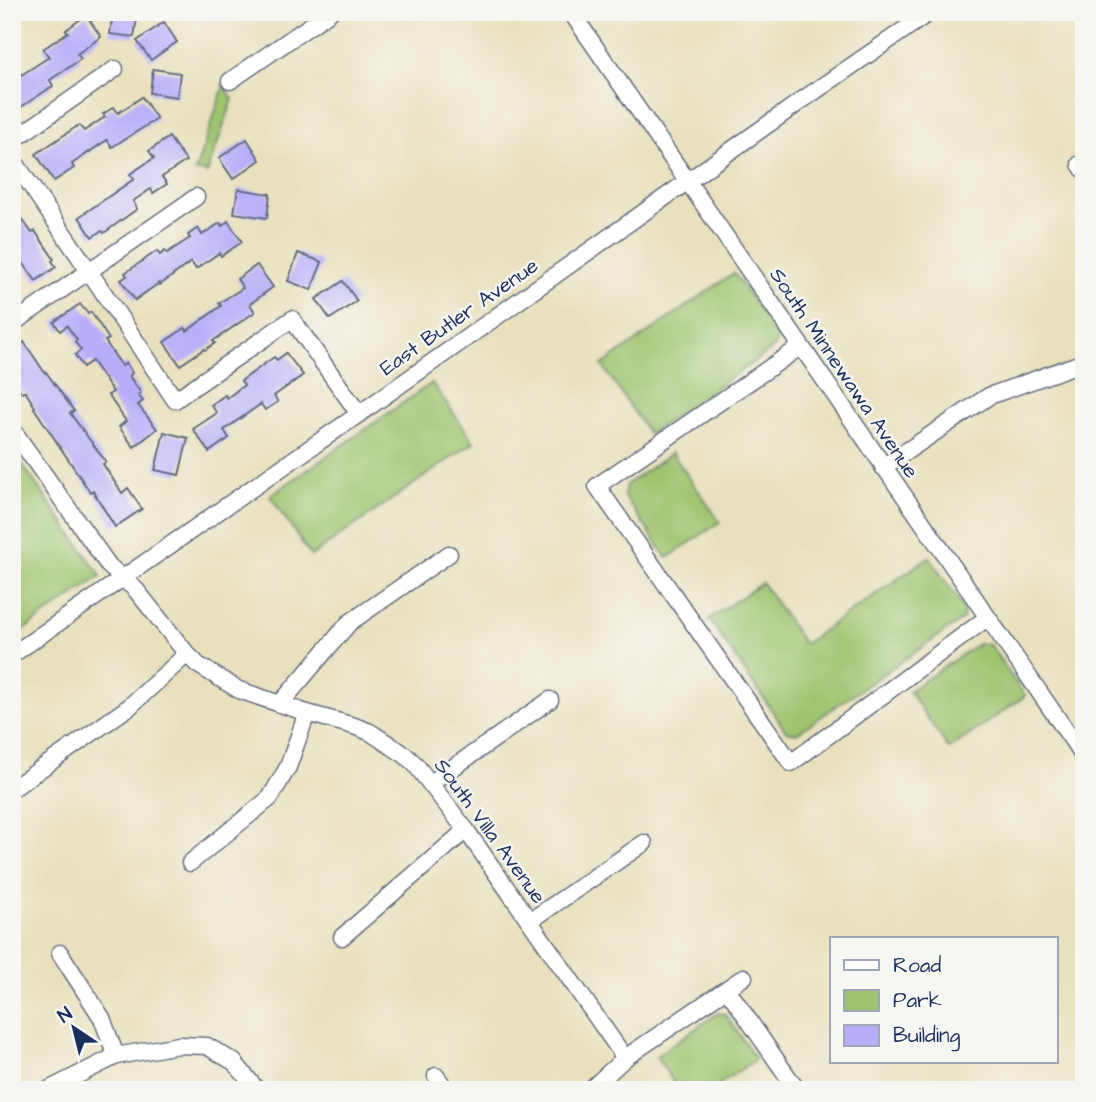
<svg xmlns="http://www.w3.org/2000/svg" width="1096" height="1102" font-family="'Architects Daughter',sans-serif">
  <rect width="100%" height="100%" fill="#f6f6f2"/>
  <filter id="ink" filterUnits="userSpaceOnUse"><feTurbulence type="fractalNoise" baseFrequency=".0143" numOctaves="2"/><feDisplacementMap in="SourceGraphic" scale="14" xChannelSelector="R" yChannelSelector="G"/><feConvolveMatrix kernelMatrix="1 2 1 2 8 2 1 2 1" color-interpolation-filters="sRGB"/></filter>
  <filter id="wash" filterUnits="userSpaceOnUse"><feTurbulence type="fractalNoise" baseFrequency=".00686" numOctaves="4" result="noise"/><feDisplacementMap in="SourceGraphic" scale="28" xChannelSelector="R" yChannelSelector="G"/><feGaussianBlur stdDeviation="1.57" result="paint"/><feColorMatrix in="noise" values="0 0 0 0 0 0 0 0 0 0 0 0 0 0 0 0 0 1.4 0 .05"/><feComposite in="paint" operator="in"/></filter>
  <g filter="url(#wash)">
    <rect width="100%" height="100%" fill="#e9e1bd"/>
    <!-- green -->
    <g fill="#9fc46e" stroke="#5d7a66" stroke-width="2">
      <polygon points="224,86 233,99 207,173 201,171 195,172"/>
      <polygon points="734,273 777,336 775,347 649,434 602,365"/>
      <polygon points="432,383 474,442 311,556 270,496"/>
      <polygon points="12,450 101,576 12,638"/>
      <polygon points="672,453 720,522 667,558 624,496 626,485"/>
      <polygon points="929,557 964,608 963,619 797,733 786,731 709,619 762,583 804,644"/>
      <polygon points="979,643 990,645 1025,696 949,749 909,691"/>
      <polygon points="718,1013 725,1014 756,1059 711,1090 679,1090 656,1056"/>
    </g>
    <g id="blocks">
      <!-- building -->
      <g fill="#b8adf9">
        <polygon points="113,12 138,12 134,37 110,34"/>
        <polygon points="86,15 101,37 77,54 81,59 50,80 53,86 12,113 12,81 49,57 43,49 68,32 66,30"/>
        <polygon points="164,22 177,42 151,60 137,41"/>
        <polygon points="153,69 180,73 177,97 150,93"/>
        <polygon points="142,97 157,119 112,147 107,140 72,164 74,168 54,181 36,154 79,125 84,131 105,117 103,114 114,107 118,113"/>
        <polygon points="169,137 186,161 162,177 167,184 153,193 151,189 133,201 137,209 104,233 102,231 92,237 79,217 134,179 130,174 154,158 149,151"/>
        <polygon points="247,139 260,160 233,179 219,158"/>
        <polygon points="238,189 270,194 267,218 234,213"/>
        <polygon points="12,205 32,233 35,231 54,259 52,261 56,267 36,281 19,257 12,261"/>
        <polygon points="228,221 242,242 221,256 219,253 196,269 191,262 160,285 159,283 135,300 121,280 127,276 125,273 157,251 160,255 165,251 167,253 190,238 188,235 198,228 202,235 220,223 222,226"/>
        <polygon points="298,253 322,262 311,290 288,281"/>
        <polygon points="257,265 273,287 250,304 255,312 213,341 215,343 205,350 204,349 180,365 164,342 185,328 187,331 221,306 219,303 243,288 237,279"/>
        <polygon points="343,281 357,301 330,319 316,299"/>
        <polygon points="80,304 88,314 91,312 109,339 105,341 115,356 122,366 126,363 132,373 129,376 141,393 138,395 143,401 138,405 157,429 134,447 119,427 126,421 108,395 113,392 92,361 83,367 75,355 81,350 75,342 77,340 67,326 60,331 54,322"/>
        <polygon points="24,342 45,373 46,372 74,411 70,413 106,462 103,464 122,493 128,488 142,509 115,527 93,491 90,492 34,408 35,407 25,391 22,393 12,379 12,350"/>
        <polygon points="286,353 303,375 274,396 278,402 265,410 261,404 258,406 224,430 229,438 209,452 193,429 217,413 211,405 225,395 227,398 244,385 241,381 274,357 277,360"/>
        <polygon points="164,432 188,438 179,475 155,470"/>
      </g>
    </g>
  </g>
  <g filter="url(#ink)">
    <use href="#blocks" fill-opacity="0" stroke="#636d7f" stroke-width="2"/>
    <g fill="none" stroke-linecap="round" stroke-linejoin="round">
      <defs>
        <g id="minor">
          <polyline points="571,12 1084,757"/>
          <polyline points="230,81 330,12"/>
          <polyline points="12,141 115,69"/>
          <polyline points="12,158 89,271 12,324"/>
          <polyline points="1080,164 1084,170"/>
          <polyline points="196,197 89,271 175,400 292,319 359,414"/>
          <polyline points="800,347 597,486 791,763 987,618"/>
          <polyline points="12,429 109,566 136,590 187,654 198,665 239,690 307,713 354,726 370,732 405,755 415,764 466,830 625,1058"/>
          <polyline points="883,467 989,396 1084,362"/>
          <polyline points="12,655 359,414 808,96 930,12"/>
          <polyline points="280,704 349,623 449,554"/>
          <polyline points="431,783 550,700"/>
          <polyline points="12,789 129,707 187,654"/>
          <polyline points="190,863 270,798 288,767 307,713"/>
          <polyline points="530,921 644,843"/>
          <polyline points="342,937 466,830"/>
          <polyline points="60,953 102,1018 116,1056 179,1045 207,1046 234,1062 257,1090"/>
          <polyline points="727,989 797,1090"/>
          <polyline points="436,1076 446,1090"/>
          <polyline points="48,1090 116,1056"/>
          <polyline points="590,1090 625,1058 744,977"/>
        </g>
      </defs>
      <!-- minor casing -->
      <use href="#minor" stroke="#636d7f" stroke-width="19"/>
      <!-- minor -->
      <use href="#minor" stroke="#fff" stroke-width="16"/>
    </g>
  </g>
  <g text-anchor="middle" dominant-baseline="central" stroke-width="5" stroke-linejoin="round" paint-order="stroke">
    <!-- street labels -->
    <g font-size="21" fill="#1b2f5e" stroke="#f6f6f2">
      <text transform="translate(459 317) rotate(-35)">East Butler Avenue</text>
      <text transform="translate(844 373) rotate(56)">South Minnewawa Avenue</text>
      <text transform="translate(490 831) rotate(54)">South Villa Avenue</text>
    </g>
  </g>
  <!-- margin -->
  <rect width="1096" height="1102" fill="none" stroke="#f6f6f2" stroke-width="42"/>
  <!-- legend -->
  <rect x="830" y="937" width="228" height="126" fill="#f6f6f2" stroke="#9ea6b7" stroke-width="2"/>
  <rect x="844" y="960" width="35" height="10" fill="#ffffff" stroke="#9ea6b7" stroke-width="2"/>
  <text x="893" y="972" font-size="21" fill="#1b2f5e">Road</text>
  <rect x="844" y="990" width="35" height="21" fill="#9fc46e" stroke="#9ea6b7" stroke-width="2"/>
  <text x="893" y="1007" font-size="21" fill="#1b2f5e">Park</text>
  <rect x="844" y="1025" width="35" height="21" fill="#b8adf9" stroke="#9ea6b7" stroke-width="2"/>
  <text x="893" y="1042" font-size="21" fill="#1b2f5e">Building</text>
  <!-- north arrow -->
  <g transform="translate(74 1028) rotate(325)" stroke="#f6f6f2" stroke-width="5" paint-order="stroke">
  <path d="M0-5L12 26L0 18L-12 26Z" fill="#1b2f5e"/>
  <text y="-10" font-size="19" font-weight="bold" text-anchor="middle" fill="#1b2f5e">N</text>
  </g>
</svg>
